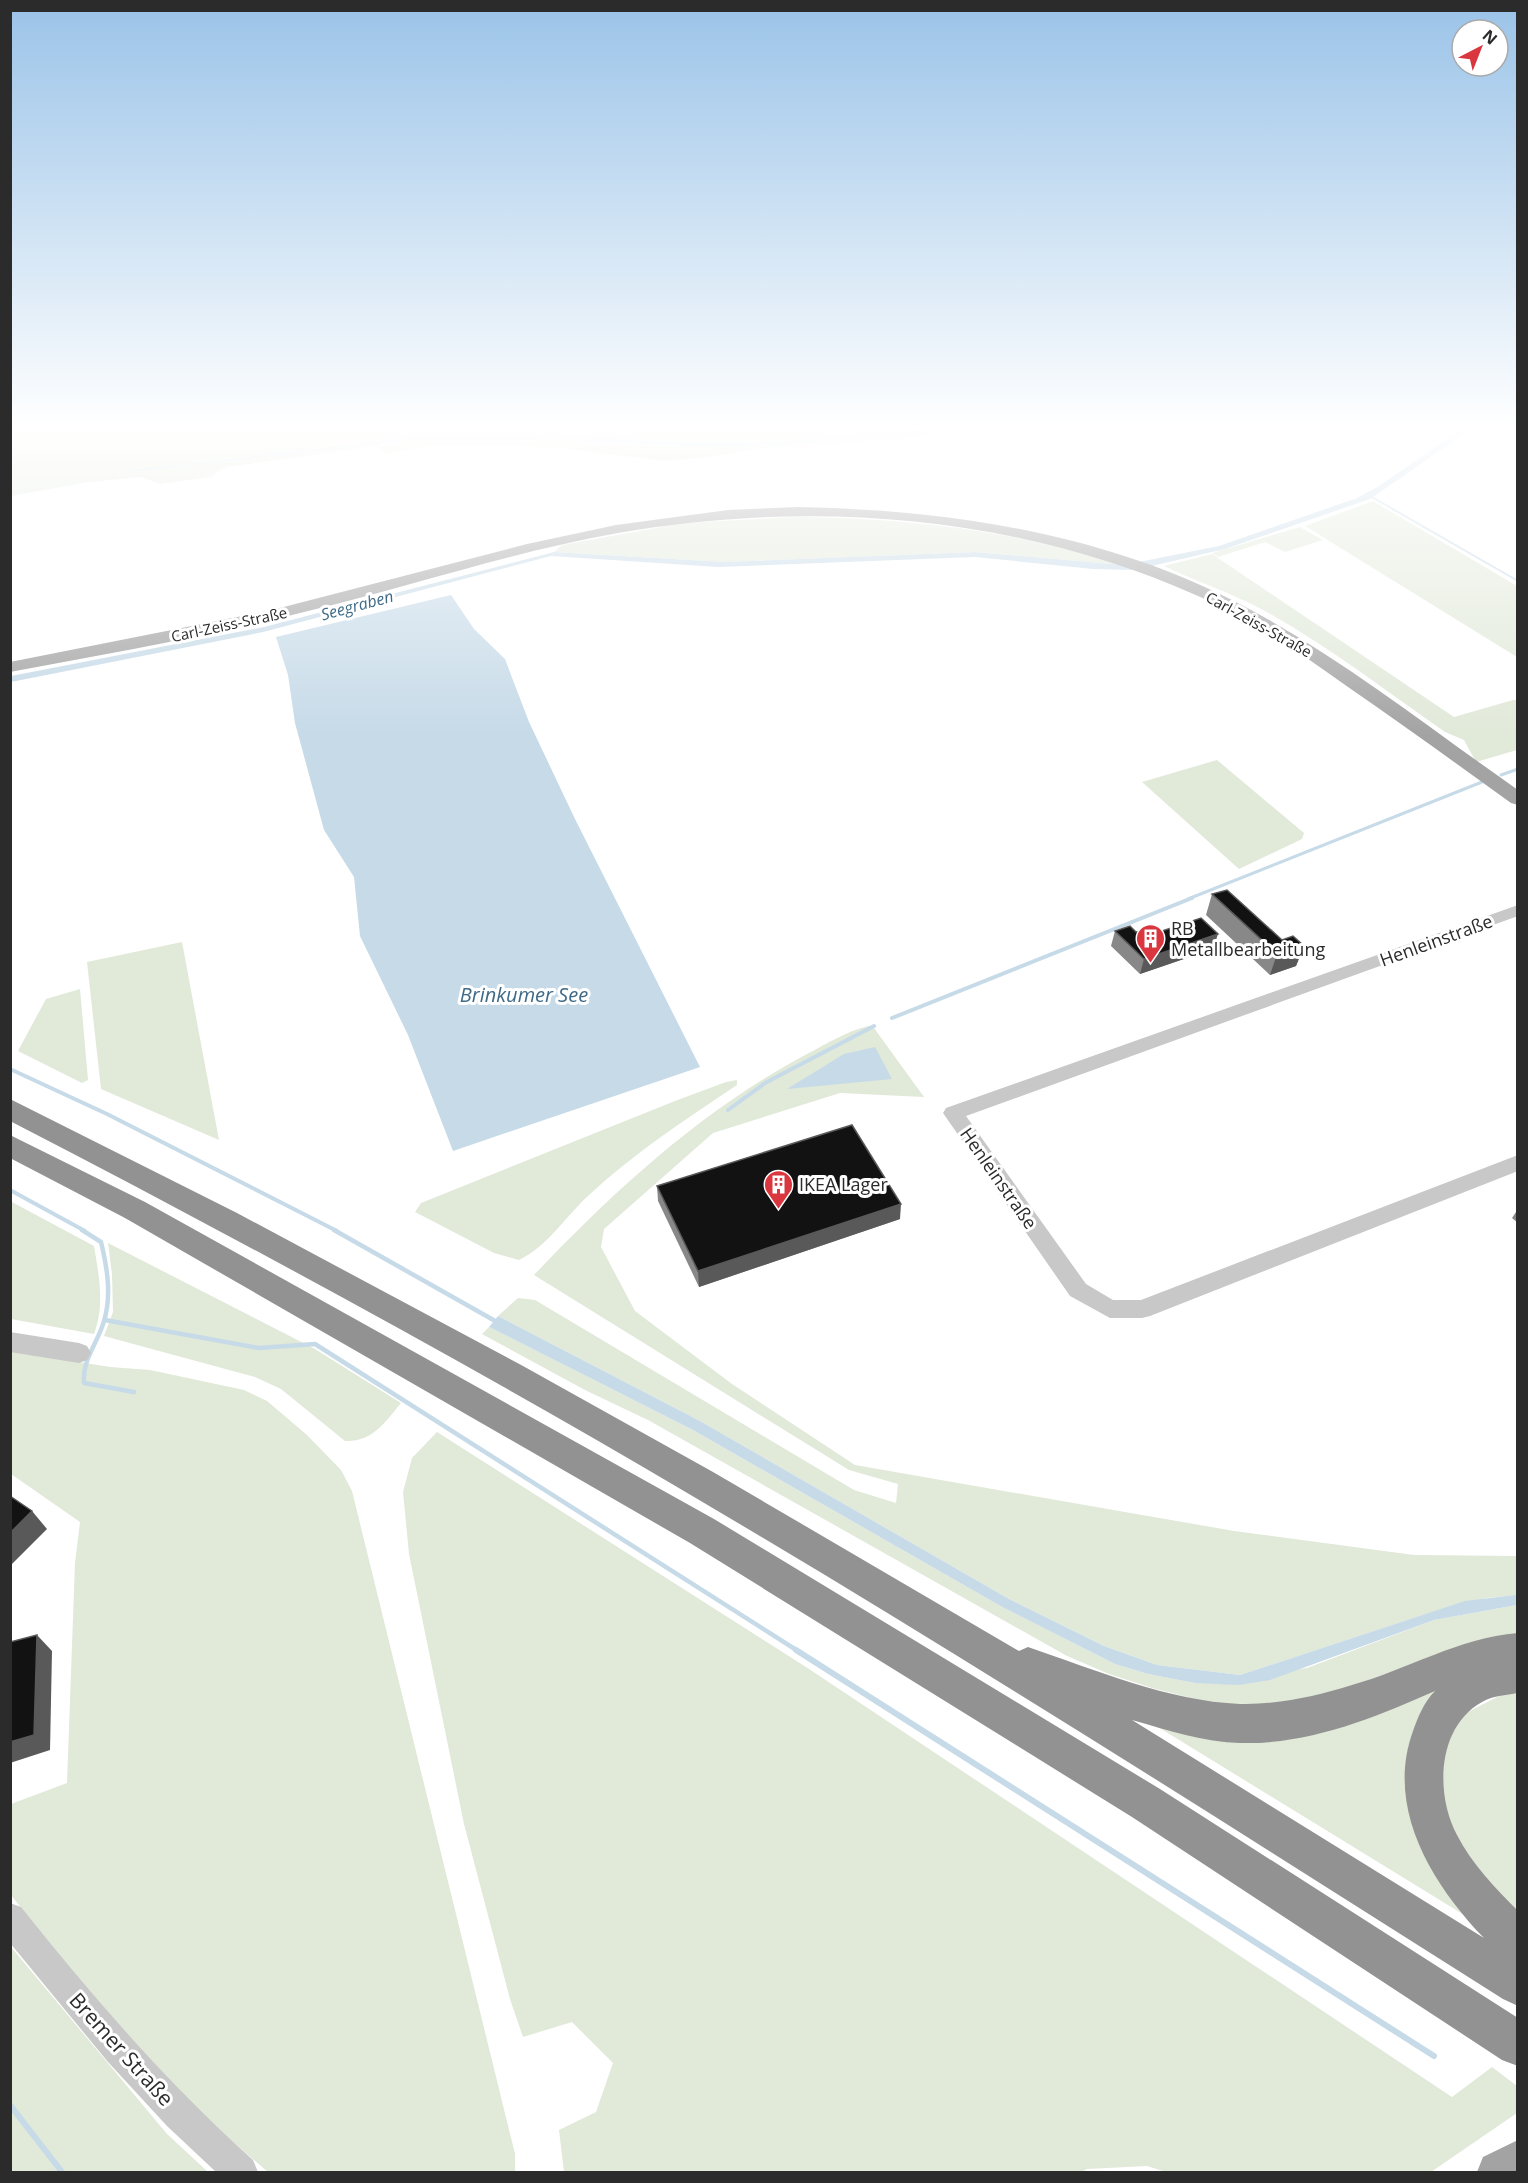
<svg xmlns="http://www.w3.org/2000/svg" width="1528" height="2183" font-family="'Open Sans',sans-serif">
  <rect width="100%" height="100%" fill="#fff"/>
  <!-- green -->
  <g fill="#e1e9d9">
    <polygon points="11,430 960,430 902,439 754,449 704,458 664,461 559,448 498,445 428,446 385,454 377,446 228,467 221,469 211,477 160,484 141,477 89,482 11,496"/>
    <polygon points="1373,501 1517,586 1517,657 1305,526"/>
    <path d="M796,517C909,518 1016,531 1124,565L975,552L724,562L554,552L562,545L683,523Z"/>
    <polygon points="1300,527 1323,540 1285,552 1265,542 1218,557 1212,553"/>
    <path d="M1212,554L1454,717L1513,700H1517V750L1476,762L1464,740L1445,732C1386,691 1328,646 1265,611C1232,593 1197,582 1164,566Z"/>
    <polygon points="1217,760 1304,833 1302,839 1239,869 1142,782"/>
    <polygon points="182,942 219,1140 101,1089 87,962"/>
    <polygon points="80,989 88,1080 82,1083 18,1051 46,999"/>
    <path d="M869,1026L874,1028L924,1097L840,1093L713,1133L604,1229L601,1247L635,1311L732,1384L855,1465L1234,1531L1414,1555L1517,1556V1595L1487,1598L1426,1614L1240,1675L1157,1665L1104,1646L1009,1599L700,1421L498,1316L518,1298L535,1300L854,1490L896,1503L898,1484L849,1470L534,1275C615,1190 702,1110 807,1054C827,1044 846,1031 869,1026Z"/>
    <path d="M737,1080V1085C686,1119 634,1153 589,1195C566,1216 547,1247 519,1260L494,1253L415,1212L421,1203L675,1101L726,1082Z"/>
    <path d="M10,1201L94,1246C99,1276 105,1305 94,1334L11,1319Z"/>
    <path d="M108,1243L315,1349L401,1403C385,1422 373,1442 345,1441L281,1389L255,1377L104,1336L113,1312L112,1274Z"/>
    <polygon points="489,1327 693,1430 1004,1608 1115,1664 1148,1674 1195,1683 1307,1668 1434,1620 1517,1605 1517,1641 1467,1646 1426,1658 1340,1692 1261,1708 1211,1703 1152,1688 1109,1674 1067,1656 648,1420 585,1390 482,1334"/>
    <polygon points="10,1351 110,1367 150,1370 244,1390 267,1401 307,1435 341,1470 352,1491 515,2154 515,2172 268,2172 197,2111 81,1984 11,1895 11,1804 67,1783 75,1563 80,1522 11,1474"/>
    <polygon points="437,1432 806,1667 1452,2097 1492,2067 1517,2086 1517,2113 1431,2172 1166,2172 1147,2166 1087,2169 1081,2172 564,2172 559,2130 596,2112 613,2063 572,2022 523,2037 510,1999 464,1824 409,1554 403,1492 412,1458"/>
    <polygon points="1446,1680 1425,1706 1408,1747 1410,1800 1487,1929 1158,1727"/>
    <polygon points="1517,1687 1517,1928 1469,1873 1436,1790 1454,1719"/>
    <polygon points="11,1947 167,2134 208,2172 11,2172"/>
  </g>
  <!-- water -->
  <g fill="#c6dae8">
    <polygon points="918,430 935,430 862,439 726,447 537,439 615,438 667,442 753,443 860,437"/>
    <polygon points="1460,430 1470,430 1370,499 1225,549 1134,570 1093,569 975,557 718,567 551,556 263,632 11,682 11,676 264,627 554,552 724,562 975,552 1124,565 1219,546 1357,498 1379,486"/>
    <polygon points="451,595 474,629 505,659 529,722 575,819 700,1067 453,1151 408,1035 360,936 354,877 324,830 295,723 288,675 276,637"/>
    <polygon points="875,1047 892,1079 787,1089 844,1054"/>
    <polygon points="498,1316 700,1421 1009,1599 1104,1646 1157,1665 1240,1675 1465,1601 1515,1595 1517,1595 1517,1605 1434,1620 1270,1680 1239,1685 1195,1683 1148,1674 1115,1664 1004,1608 693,1430 489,1327"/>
  </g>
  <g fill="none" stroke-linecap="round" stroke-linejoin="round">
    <!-- stream-far4 -->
    <g stroke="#c6dae8" stroke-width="2">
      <polyline points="133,471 408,439 540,439"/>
      <polyline points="1370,496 1518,581"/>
    </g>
    <!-- stream-far3 -->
    <g stroke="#c6dae8" stroke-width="3">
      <polyline points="1501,775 1518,769"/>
      <polyline points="1188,899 1482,782"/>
    </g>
    <!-- stream-far2 -->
    <g stroke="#c6dae8" stroke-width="4">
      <polyline points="892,1018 1192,898"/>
      <polyline points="10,1069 107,1114 337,1231"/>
      <polyline points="728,1110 765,1083 874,1026"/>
      <polyline points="10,1190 85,1231"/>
    </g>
    <!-- stream-far1 -->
    <g stroke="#c6dae8" stroke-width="4.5">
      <path d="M82,1230L101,1242C107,1267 112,1295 104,1321C98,1343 82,1359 84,1383L134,1392"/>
      <polyline points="334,1230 497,1322"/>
      <polyline points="105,1320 259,1348 315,1344 798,1651"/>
    </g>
    <!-- stream -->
    <g stroke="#c6dae8" stroke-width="6">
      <polyline points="796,1650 1434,2056"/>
      <polyline points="10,2105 62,2172"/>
    </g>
    <!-- minor -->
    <g fill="#c8c8c8" fill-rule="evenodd">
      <polygon points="1518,905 1518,916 966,1116 1086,1284 1113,1300 1141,1300 1518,1155 1518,1171 1150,1316 1142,1318 1110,1318 1070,1296 943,1113 946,1108"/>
      <polygon points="10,1332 79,1343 87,1346 91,1353 87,1360 79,1363 10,1352"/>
      <path d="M10,1903L21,1907C93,1997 167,2083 253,2160L258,2172H216L167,2126L108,2062L10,1943Z"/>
    </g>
    <!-- major -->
    <g fill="#a3a3a3" fill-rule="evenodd">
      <path d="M798,507C946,510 1096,532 1230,599C1330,649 1425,725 1518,790V805L1511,803C1457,764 1403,725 1348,687C1301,653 1252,619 1198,596C1017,515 813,499 618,533C516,551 417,584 316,609C215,635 113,653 10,672V662L272,610L527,544L616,525L728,510Z"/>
      <polygon points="1518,2140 1518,2172 1477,2172 1483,2157"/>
    </g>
    <!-- highway -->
    <g fill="#929292" fill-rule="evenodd">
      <path d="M10,1099L237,1213L523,1366L713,1472L1019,1651L1028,1647C1096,1670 1168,1701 1240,1704C1277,1705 1317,1696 1352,1685C1409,1669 1458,1638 1518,1633V1693C1506,1695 1492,1696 1482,1702C1437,1727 1435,1794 1457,1835C1472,1864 1495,1888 1518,1911V2006L1503,1999C1233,1828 964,1656 689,1494C467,1363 240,1240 10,1121ZM1435,1691C1424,1702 1418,1717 1413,1731C1385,1808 1432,1884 1484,1938L1132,1720C1167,1730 1204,1742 1240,1743C1308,1745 1374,1718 1435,1691Z"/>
      <polygon points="10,1135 145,1202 714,1519 1160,1789 1518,2018 1518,2066 1502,2060 1132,1817 690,1543 125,1218 10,1158"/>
    </g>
  </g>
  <!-- wall -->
  <g fill="#888">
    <polygon points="1212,894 1282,940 1304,946 1296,966 1270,975 1206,915"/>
    <polygon points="1115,931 1136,932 1147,936 1213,949 1140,974 1111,946"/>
    <polygon points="657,1186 900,1219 699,1287 658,1201"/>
    <polygon points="1518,1209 1518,1223 1512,1218"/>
  </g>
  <!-- shaded-wall -->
  <g fill="#595959">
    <polygon points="1218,934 1213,949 1140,974 1144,959"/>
    <polygon points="1304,946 1296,966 1270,975 1277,954"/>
    <polygon points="901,1204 900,1219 699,1287 698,1271"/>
    <polygon points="32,1511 47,1529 10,1566 10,1533"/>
    <polygon points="37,1635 52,1651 50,1750 10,1763 10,1742"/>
  </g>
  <!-- building -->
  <g fill="#121212" stroke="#595959" stroke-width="1.5">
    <polygon points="1227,890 1282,940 1293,936 1304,946 1277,954 1212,894"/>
    <polygon points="1201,918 1218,934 1144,959 1115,931 1130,926 1136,932 1141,931 1147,936"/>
    <polygon points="852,1125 901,1204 698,1271 657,1186"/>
    <polygon points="10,1496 32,1511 10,1533"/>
    <polygon points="37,1635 34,1735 10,1742 10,1642"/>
  </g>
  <!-- sky -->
  <linearGradient id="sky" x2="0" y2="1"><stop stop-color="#9ac3e8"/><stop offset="0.58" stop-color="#fff"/><stop offset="1" stop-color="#fff" stop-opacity="0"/></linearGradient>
  <rect width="1528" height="736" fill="url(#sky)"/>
  <!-- icons -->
  <defs>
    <symbol id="building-pin" viewBox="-11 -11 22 30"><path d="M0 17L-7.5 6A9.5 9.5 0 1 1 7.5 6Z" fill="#d9363f" stroke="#fff"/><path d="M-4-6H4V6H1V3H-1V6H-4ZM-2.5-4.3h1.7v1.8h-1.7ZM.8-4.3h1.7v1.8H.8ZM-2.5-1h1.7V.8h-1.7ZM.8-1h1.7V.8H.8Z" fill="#fff"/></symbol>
  </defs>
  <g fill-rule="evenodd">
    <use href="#building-pin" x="1134" y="922" width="33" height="45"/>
    <use href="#building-pin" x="762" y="1168" width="33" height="45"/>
  </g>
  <g text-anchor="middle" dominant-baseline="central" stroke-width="6" stroke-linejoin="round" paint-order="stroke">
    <!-- far-street labels -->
    <g font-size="15" fill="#2b2b2b" stroke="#fff">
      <text transform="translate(229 624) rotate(-12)">Carl-Zeiss-Straße</text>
      <text transform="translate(1259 624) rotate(29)">Carl-Zeiss-Straße</text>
    </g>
    <!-- far-water labels -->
    <g font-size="16" font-style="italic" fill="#3f6a87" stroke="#fff">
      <text transform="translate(357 605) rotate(-15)">Seegraben</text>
    </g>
    <!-- poi labels -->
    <g font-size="18" fill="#2b2b2b" stroke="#fff" text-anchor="start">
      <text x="1171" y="928">RB<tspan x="1171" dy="21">Metallbearbeitung</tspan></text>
      <text x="799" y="1184">IKEA Lager</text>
    </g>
    <!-- street labels -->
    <g font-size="18" fill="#2b2b2b" stroke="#fff">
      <text transform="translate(1436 940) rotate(-20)">Henleinstraße</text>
      <text transform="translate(999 1178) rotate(55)">Henleinstraße</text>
    </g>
    <!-- water labels -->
    <g font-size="20" font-style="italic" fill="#3f6a87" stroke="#fff">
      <text x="524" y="994">Brinkumer See</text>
    </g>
    <!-- near-street labels -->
    <g font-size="21" fill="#2b2b2b" stroke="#fff">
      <text transform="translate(122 2049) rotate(48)">Bremer Straße</text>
    </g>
  </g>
  <!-- border -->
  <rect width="1528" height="2183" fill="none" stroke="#2b2b2b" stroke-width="24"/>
  <!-- north arrow -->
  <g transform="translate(1480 48) rotate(42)"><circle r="28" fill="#ffffff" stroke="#aaaaaa" stroke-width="1.5"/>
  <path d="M0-4.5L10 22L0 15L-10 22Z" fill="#d9363f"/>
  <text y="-9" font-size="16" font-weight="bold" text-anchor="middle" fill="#2b2b2b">N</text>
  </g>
</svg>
